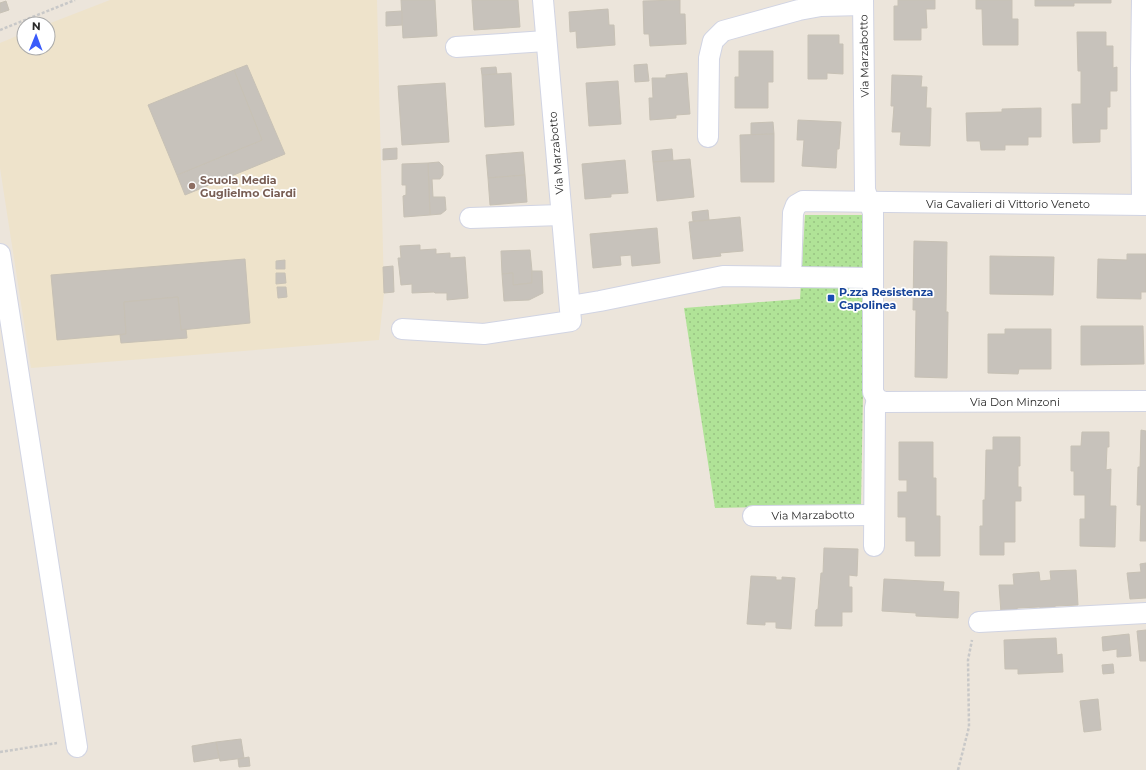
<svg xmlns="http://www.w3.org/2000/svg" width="1146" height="770" font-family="Montserrat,sans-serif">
  <defs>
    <pattern id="green-dots" width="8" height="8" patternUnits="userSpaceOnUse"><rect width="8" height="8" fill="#b0e397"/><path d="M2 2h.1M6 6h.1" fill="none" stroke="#98c382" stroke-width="1.8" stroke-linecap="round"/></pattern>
  </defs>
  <rect width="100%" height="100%" fill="#ece5db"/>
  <!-- education -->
  <polygon fill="#eee3cb" points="110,0 377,0 384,293 379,340 31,368 0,168 0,43 24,33 24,48 48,48 48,24"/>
  <!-- green -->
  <polygon fill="url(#green-dots)" points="805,215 863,215 865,278 861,505 715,508 684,308 800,299"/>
  <!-- building -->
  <g fill="#c7c2bb" stroke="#c7c1b5">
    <polygon points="401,0 435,0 437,36 403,38"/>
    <polygon points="472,0 518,0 520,27 474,30"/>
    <polygon points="680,0 680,14 685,14 686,44 650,46 649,34 644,34 643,1"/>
    <polygon points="898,0 935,0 935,9 926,9 927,28 921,28 921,40 894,40 894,6 898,6"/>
    <polygon points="976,0 1012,0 1012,19 1018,19 1018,45 983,45 982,9 976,9"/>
    <polygon points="1035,0 1111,0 1111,3 1074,3 1074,6 1035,6"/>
    <polygon points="6,1 9,10 0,13 0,3"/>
    <polygon points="608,9 609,25 614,25 615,45 577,48 576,31 570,32 569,12"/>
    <polygon points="402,11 402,25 386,26 386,12"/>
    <polygon points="1077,32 1106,32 1106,46 1113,46 1113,68 1117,67 1117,91 1110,91 1110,107 1107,107 1107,129 1100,129 1100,142 1073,143 1072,104 1081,104 1081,71 1078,71"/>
    <polygon points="808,35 839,35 839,44 843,44 843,74 827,73 827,79 808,79"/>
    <polygon points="739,51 773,51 773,82 768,82 768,108 735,108 735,77 739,77"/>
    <polygon points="647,64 649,81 635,82 634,65"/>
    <polygon points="247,65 285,154 185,195 177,175 262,140 234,70"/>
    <polygon points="496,67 497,74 482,75 481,68"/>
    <polygon points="234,70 262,140 177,175 148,105"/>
    <polygon points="511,73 514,125 485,127 482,75"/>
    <polygon points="687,73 690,114 676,115 676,118 650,120 649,98 653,98 652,78 666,78 666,75"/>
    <polygon points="892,75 922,76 921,87 927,87 926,108 931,108 930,146 900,145 901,132 892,132 894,106 891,106"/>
    <polygon points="618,81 621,124 589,126 586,83"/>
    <polygon points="445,83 449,142 402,145 398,86"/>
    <polygon points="1041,108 1041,137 1028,137 1028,145 1005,145 1005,150 981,150 980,141 967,141 966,113 1002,112 1002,109"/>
    <polygon points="798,120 841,122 839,149 837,149 836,168 802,166 804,140 797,140"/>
    <polygon points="773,122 774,134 751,135 751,123"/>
    <polygon points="774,134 774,182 741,182 740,135"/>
    <polygon points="397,148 397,159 383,160 383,149"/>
    <polygon points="672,149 673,161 653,162 652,151"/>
    <polygon points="523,152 525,175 488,178 486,155"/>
    <polygon points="690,159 694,197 657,201 653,162"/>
    <polygon points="625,160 628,193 611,194 611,197 585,199 582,164"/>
    <polygon points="439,162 443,166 443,175 440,179 432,179 433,197 445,197 446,210 441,214 430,215 428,163"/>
    <polygon points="428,163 430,215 404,217 403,196 406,195 406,185 402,185 402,164"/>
    <polygon points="525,175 527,202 490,205 488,178"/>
    <polygon points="708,210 709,220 693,221 692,212"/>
    <polygon points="740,217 743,251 720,253 721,256 693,259 689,222"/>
    <polygon points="657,228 660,263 632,266 631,255 620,256 621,265 593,268 590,234"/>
    <polygon points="914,241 947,242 946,312 948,312 947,378 915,377 916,310 913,310"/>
    <polygon points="420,245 420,250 436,249 436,254 450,253 450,258 465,257 468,298 447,300 447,293 435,293 434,292 412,293 412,284 401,285 398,258 401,258 400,246"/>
    <polygon points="530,250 532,271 532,283 513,285 513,273 502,274 501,251"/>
    <polygon points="1127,254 1146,254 1146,292 1141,292 1141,299 1097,298 1098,259 1127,260"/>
    <polygon points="990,256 1054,257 1053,295 990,294"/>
    <polygon points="245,259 250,323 181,330 178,297 124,302 126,334 57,340 51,275"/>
    <polygon points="285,260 285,269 276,269 276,261"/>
    <polygon points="393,266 394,292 384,293 383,267"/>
    <polygon points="532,271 542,271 543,293 529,300 504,301 502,274 513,273 513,285 532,283"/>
    <polygon points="276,273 285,273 286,283 276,284"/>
    <polygon points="277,287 286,287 287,297 278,298"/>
    <polygon points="178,297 181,330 186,329 187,338 121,343 120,335 126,334 124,302"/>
    <polygon points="1081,326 1143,326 1144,364 1081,365"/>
    <polygon points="1005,329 1051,329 1051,369 1019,369 1018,374 988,373 988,334 1005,334"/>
    <polygon points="1141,430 1146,431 1146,541 1140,541 1141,505 1137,505 1138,467 1140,467"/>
    <polygon points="1082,432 1109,432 1109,447 1107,447 1106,470 1111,469 1110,506 1116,506 1115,547 1080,546 1080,519 1085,519 1085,495 1074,495 1074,471 1071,471 1071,446 1081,446"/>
    <polygon points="993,437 1020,437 1020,466 1018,466 1018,487 1021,487 1021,501 1015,501 1015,542 1004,542 1004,555 980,555 980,526 983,526 983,500 985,500 986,450 993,450"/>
    <polygon points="899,442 933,442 933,478 936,478 936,516 940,516 940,556 915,556 915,541 906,541 906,517 898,517 898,492 907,492 907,480 899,480"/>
    <polygon points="824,548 858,549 857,576 849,575 849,587 852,587 852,612 842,612 842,626 815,626 816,610 818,609 821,573 823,573"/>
    <polygon points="1146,563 1146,598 1130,599 1127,573 1141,572 1140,564"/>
    <polygon points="1076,570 1078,605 1055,606 1055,608 1040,609 1040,607 1017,608 1018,612 1001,613 999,585 1014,585 1013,574 1039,572 1040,581 1051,580 1050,571"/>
    <polygon points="751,576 776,577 776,580 782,580 782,577 795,578 791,629 776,628 776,622 765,622 765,625 747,624"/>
    <polygon points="884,579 944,582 943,591 959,592 958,618 916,616 916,613 882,611"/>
    <polygon points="1146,630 1146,661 1140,661 1137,631"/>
    <polygon points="1129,634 1131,656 1117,657 1117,649 1103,651 1102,637"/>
    <polygon points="1056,638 1057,655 1062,654 1063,672 1018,674 1018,669 1005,669 1004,640"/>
    <polygon points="1113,664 1114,673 1103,674 1102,665"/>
    <polygon points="1098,699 1101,730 1084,732 1080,701"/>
    <polygon points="241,739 244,758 220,761 216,742"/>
    <polygon points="216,742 219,758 194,762 192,746"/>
    <polygon points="249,757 250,766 239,767 238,759"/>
  </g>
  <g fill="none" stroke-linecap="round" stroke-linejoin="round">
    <defs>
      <g id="minor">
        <polyline points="863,0 865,190 873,213 873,392 877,399 884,402 1146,401"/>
        <polyline points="1142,0 1141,69 1142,205"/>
        <polyline points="456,47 546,41"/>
        <polyline points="708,137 709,58 713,41 723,31 799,10 821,6 863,5"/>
        <polyline points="470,218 561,215"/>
        <polyline points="0,254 77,747"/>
        <polyline points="791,277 793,213 796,205 803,201 1146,205"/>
        <polyline points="570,306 600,301 723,276 873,278"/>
        <polyline points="402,329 484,334 571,321 543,0"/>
        <polyline points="753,516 874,515"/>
        <polyline points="874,546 875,408 877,399"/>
        <polyline points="979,622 1146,613"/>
      </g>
    </defs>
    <!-- minor casing -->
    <use href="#minor" stroke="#d1d4e3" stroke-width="22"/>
    <!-- path -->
    <g stroke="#c8c8c8" stroke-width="2.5" stroke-dasharray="3 2" stroke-linecap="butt">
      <polyline points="0,30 75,0"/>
      <polyline points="0,752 57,743"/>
      <polyline points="958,770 969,727 968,660 972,640"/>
    </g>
    <!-- minor -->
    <use href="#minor" stroke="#fff" stroke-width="20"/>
  </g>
  <!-- markers -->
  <circle fill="#8d6e63" stroke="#fff" stroke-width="1.5" cx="192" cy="186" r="4"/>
  <rect fill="#1a4fb4" stroke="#fff" stroke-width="1.5" x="827" y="294" width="8" height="8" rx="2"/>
  <g text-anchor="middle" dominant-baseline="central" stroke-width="3.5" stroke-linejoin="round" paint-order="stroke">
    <!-- street labels -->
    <g font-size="11" fill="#2a2a2a" stroke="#fff">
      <text transform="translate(864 56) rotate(-91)">Via Marzabotto</text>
      <text transform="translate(556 153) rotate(-95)">Via Marzabotto</text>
      <text x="1008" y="204">Via Cavalieri di Vittorio Veneto</text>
      <text x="1015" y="402">Via Don Minzoni</text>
      <text transform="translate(813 515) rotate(-1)">Via Marzabotto</text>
    </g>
    <!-- education labels -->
    <g font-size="11" font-weight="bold" fill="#785e54" stroke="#fff" text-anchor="start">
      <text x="200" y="180">Scuola Media<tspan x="200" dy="13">Guglielmo Ciardi</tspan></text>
    </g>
    <!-- transit labels -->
    <g font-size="11" font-weight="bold" fill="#164399" stroke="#fff" text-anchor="start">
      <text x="839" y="292">P.zza Resistenza<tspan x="839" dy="13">Capolinea</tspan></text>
    </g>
  </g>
  <!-- north arrow -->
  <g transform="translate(36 36) rotate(1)"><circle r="19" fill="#ffffff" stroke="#aaaaaa"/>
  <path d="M0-3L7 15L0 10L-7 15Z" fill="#3a5bfa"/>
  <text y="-6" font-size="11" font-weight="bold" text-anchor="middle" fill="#2a2a2a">N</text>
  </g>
</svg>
